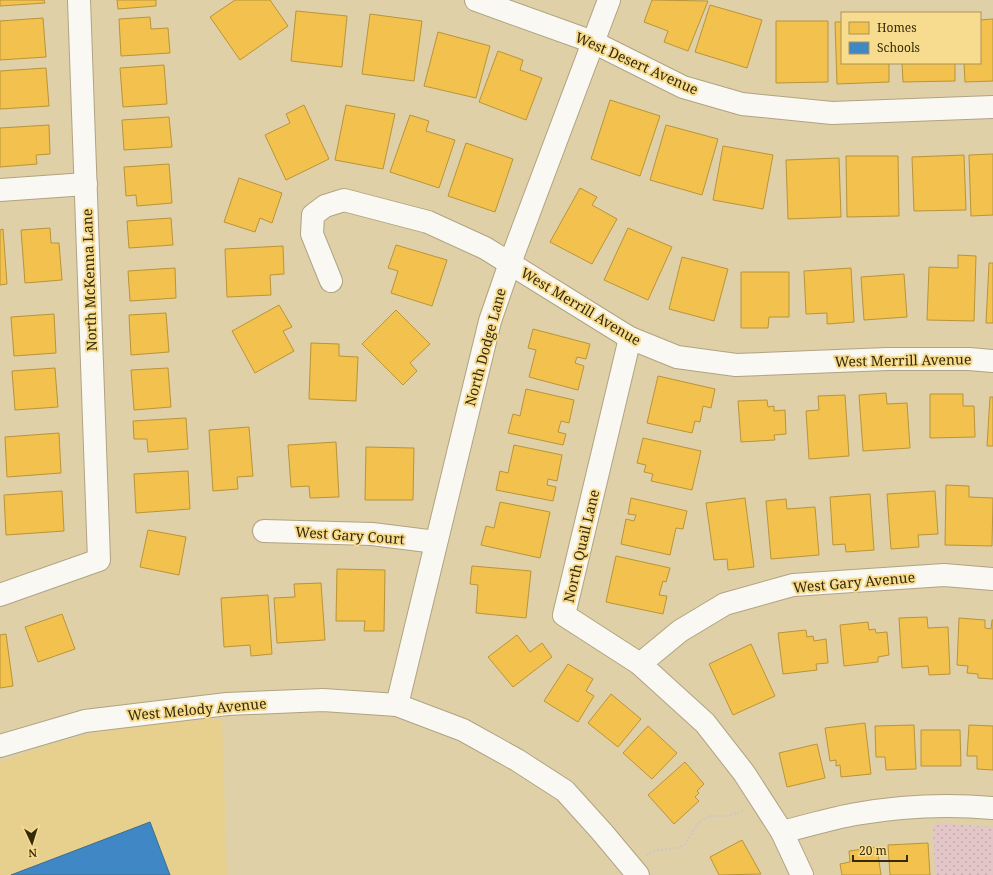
<svg xmlns="http://www.w3.org/2000/svg" width="993" height="875" font-family="'Noto Serif',serif">
  <defs>
    <pattern id="park-dots" width="8" height="8" patternUnits="userSpaceOnUse"><rect width="8" height="8" fill="#e3c6c7"/><path d="M2 2h.1M6 6h.1" fill="none" stroke="#c3aaaa" stroke-width="1.8" stroke-linecap="round"/></pattern>
  </defs>
  <rect width="100%" height="100%" fill="#dfd0a7"/>
  <!-- built -->
  <polygon fill="#e7cf8e" points="222,719 227,875 0,875 0,762 58,742 128,725"/>
  <!-- park -->
  <polygon fill="url(#park-dots)" points="933,823 993,827 993,875 935,875"/>
  <!-- homes -->
  <g fill="#f2c14e" stroke="#b99439">
    <polygon points="0,0 44,0 45,3 0,6"/>
    <polygon points="117,0 156,0 156,6 118,9"/>
    <polygon points="235,0 270,0 288,26 240,60 210,17"/>
    <polygon points="652,0 708,1 688,51 664,42 668,31 644,22"/>
    <polygon points="710,5 762,20 747,68 695,52"/>
    <polygon points="296,11 347,16 342,67 291,61"/>
    <polygon points="370,14 422,21 414,81 362,74"/>
    <polygon points="150,17 151,29 168,28 170,53 121,56 119,19"/>
    <polygon points="43,18 46,57 0,60 0,21"/>
    <polygon points="993,19 993,81 965,82 964,63 980,63 980,20"/>
    <polygon points="776,21 828,21 828,82 776,83"/>
    <polygon points="835,22 842,22 842,63 889,63 889,82 837,84"/>
    <polygon points="438,32 490,46 476,98 424,86"/>
    <polygon points="498,51 523,60 520,70 542,78 526,120 479,102"/>
    <polygon points="902,63 955,63 955,81 903,82"/>
    <polygon points="164,65 167,104 123,107 120,68"/>
    <polygon points="46,68 49,106 0,109 0,71"/>
    <polygon points="610,100 660,116 640,176 591,159"/>
    <polygon points="304,105 329,159 286,180 265,135 290,123 286,114"/>
    <polygon points="346,105 395,114 383,169 335,160"/>
    <polygon points="410,115 429,121 426,131 455,140 439,188 390,172"/>
    <polygon points="169,117 172,147 124,150 122,120"/>
    <polygon points="49,125 50,154 36,155 37,164 0,167 0,128"/>
    <polygon points="666,125 718,139 702,195 650,180"/>
    <polygon points="466,143 513,159 495,212 448,196"/>
    <polygon points="723,146 773,155 763,209 713,200"/>
    <polygon points="993,154 993,215 971,216 969,155"/>
    <polygon points="964,155 966,210 914,211 912,157"/>
    <polygon points="846,156 898,156 899,216 847,217"/>
    <polygon points="839,158 841,217 788,219 786,160"/>
    <polygon points="169,164 172,203 137,206 136,195 126,196 124,167"/>
    <polygon points="239,178 282,193 272,223 260,218 255,232 224,222"/>
    <polygon points="580,188 597,197 592,205 617,219 592,264 550,242"/>
    <polygon points="171,218 173,245 129,248 127,221"/>
    <polygon points="50,228 51,243 59,243 62,280 25,283 21,230"/>
    <polygon points="628,228 672,247 648,300 604,280"/>
    <polygon points="3,229 7,284 0,285 0,230"/>
    <polygon points="396,245 447,260 432,306 391,293 398,271 388,268"/>
    <polygon points="283,246 284,274 270,275 271,295 227,297 225,249"/>
    <polygon points="958,255 976,256 974,321 927,320 929,267 958,268"/>
    <polygon points="682,257 728,269 714,321 669,309"/>
    <polygon points="989,263 993,263 993,323 986,323"/>
    <polygon points="175,268 176,298 130,301 128,271"/>
    <polygon points="851,268 854,322 827,324 827,313 806,314 804,271"/>
    <polygon points="741,272 789,272 789,317 769,317 768,328 741,328"/>
    <polygon points="904,274 907,317 864,320 861,277"/>
    <polygon points="279,305 292,327 283,331 294,351 255,373 232,331"/>
    <polygon points="396,310 430,344 410,363 417,371 403,385 362,344"/>
    <polygon points="166,313 169,352 131,355 129,315"/>
    <polygon points="54,314 56,353 14,356 11,317"/>
    <polygon points="533,329 590,344 586,359 577,357 575,363 584,366 578,390 529,377 536,350 528,348"/>
    <polygon points="311,343 339,344 339,356 358,357 356,401 309,399"/>
    <polygon points="55,368 58,407 15,410 12,371"/>
    <polygon points="168,368 171,407 134,410 131,370"/>
    <polygon points="658,376 715,389 711,408 703,406 700,422 695,421 692,433 647,423"/>
    <polygon points="526,389 574,400 569,423 561,421 558,432 566,434 563,445 508,433 513,414 520,416"/>
    <polygon points="886,393 887,404 907,403 910,448 863,451 859,395"/>
    <polygon points="930,394 963,394 963,406 974,406 975,437 930,438"/>
    <polygon points="845,395 849,456 809,459 806,411 819,410 818,396"/>
    <polygon points="990,397 993,397 993,446 987,446"/>
    <polygon points="767,400 768,407 774,406 774,411 785,410 786,434 774,435 775,440 741,442 738,401"/>
    <polygon points="186,418 188,449 148,452 147,439 134,439 133,421"/>
    <polygon points="249,427 253,476 237,477 238,489 213,491 209,430"/>
    <polygon points="59,433 61,473 7,477 5,437"/>
    <polygon points="643,438 701,451 692,490 651,481 653,474 644,472 646,465 637,463"/>
    <polygon points="336,442 339,497 310,498 309,486 291,487 288,445"/>
    <polygon points="514,445 562,455 557,481 548,479 547,485 556,487 553,501 496,490 500,471 508,473"/>
    <polygon points="366,447 414,448 413,500 365,500"/>
    <polygon points="188,471 190,509 136,513 134,474"/>
    <polygon points="946,485 969,486 969,497 993,498 992,546 945,545"/>
    <polygon points="62,491 64,531 6,535 4,495"/>
    <polygon points="935,491 938,534 918,535 919,547 891,549 887,494"/>
    <polygon points="870,494 874,550 846,552 845,544 833,545 830,497"/>
    <polygon points="631,498 687,511 683,529 676,528 670,555 621,544 626,519 634,521 636,515 628,514"/>
    <polygon points="745,498 754,567 728,570 727,559 714,560 706,503"/>
    <polygon points="786,499 787,509 815,507 819,555 771,559 766,501"/>
    <polygon points="500,502 550,512 540,558 481,545 486,526 494,528"/>
    <polygon points="148,530 186,537 179,575 140,567"/>
    <polygon points="616,556 670,568 666,582 663,581 659,595 667,596 663,614 606,602"/>
    <polygon points="472,566 531,571 526,618 476,613 478,585 470,584"/>
    <polygon points="337,569 385,570 384,631 364,631 365,621 336,621"/>
    <polygon points="321,583 325,640 277,643 274,598 295,597 294,584"/>
    <polygon points="268,595 272,654 251,656 250,645 224,647 221,598"/>
    <polygon points="62,614 75,649 38,662 25,627"/>
    <polygon points="927,617 928,628 948,627 950,674 929,675 928,666 902,668 899,618"/>
    <polygon points="959,618 985,620 985,628 991,629 992,620 993,620 993,679 978,678 978,674 967,673 968,666 957,665"/>
    <polygon points="868,622 869,630 875,629 876,633 887,632 889,655 878,657 878,662 844,666 840,625"/>
    <polygon points="806,630 807,637 813,636 814,641 826,639 828,663 816,664 817,670 783,674 778,633"/>
    <polygon points="6,634 13,686 0,688 0,635"/>
    <polygon points="517,635 530,652 542,643 552,657 513,687 488,657"/>
    <polygon points="751,644 775,696 733,715 709,664"/>
    <polygon points="568,664 593,679 586,691 594,696 578,722 544,701"/>
    <polygon points="611,694 641,719 618,747 588,723"/>
    <polygon points="865,723 871,774 841,777 840,765 836,766 836,760 830,761 825,728"/>
    <polygon points="914,725 916,769 886,770 885,757 876,757 875,726"/>
    <polygon points="969,725 993,726 993,770 977,769 977,756 967,756"/>
    <polygon points="648,726 677,753 652,779 623,753"/>
    <polygon points="921,730 960,730 961,766 921,766"/>
    <polygon points="817,744 825,778 787,787 779,753"/>
    <polygon points="685,762 704,784 697,791 699,793 695,797 699,801 674,824 648,795"/>
    <polygon points="742,840 761,874 719,875 710,857"/>
    <polygon points="928,843 930,875 890,875 888,845"/>
    <polygon points="877,847 881,875 842,875 840,864 850,862 849,851"/>
  </g>
  <!-- schools -->
  <polygon fill="#3f88c5" stroke="#3c6c8d" points="150,822 170,875 11,875"/>
  <g fill="none" stroke-linecap="round" stroke-linejoin="round">
    <defs>
      <g id="minor">
        <polyline points="476,0 593,42 683,87 742,104 832,113 993,107"/>
        <polyline points="0,190 86,184"/>
        <polyline points="331,281 312,234 313,215 325,206 344,200 428,222 485,248 630,338 677,357 736,365 887,359 969,359 993,361"/>
        <polyline points="630,338 564,615 640,664 705,723 744,773 782,832 802,875"/>
        <polyline points="264,531 372,534 436,542"/>
        <polyline points="0,595 99,560 79,0"/>
        <polyline points="640,664 680,631 725,604 793,585 944,575 993,579"/>
        <polyline points="397,705 490,321 510,263 609,0"/>
        <polyline points="0,746 85,721 227,704 323,700 397,705 463,730 517,760 565,791 602,832 638,875"/>
        <path d="M782,832C807,826 832,818 856,814C901,806 948,804 993,808"/>
      </g>
    </defs>
    <!-- minor casing -->
    <use href="#minor" stroke="#b0a382" stroke-width="24"/>
    <!-- path -->
    <polyline stroke="#cec9bc" stroke-width="2.5" stroke-dasharray="2 2" stroke-linecap="butt" points="646,855 657,850 677,848 685,844 699,822 710,816 729,816 744,810"/>
    <!-- minor -->
    <use href="#minor" stroke="#faf8f2" stroke-width="22"/>
  </g>
  <g text-anchor="middle" dominant-baseline="central" stroke-width="4" stroke-linejoin="round" paint-order="stroke">
    <!-- street labels -->
    <g font-size="14" fill="#352a09" stroke="#f7db8f">
      <text transform="translate(637 63) rotate(24)">West Desert Avenue</text>
      <text transform="translate(89 280) rotate(-92)">North McKenna Lane</text>
      <text transform="translate(581 306) rotate(31)">West Merrill Avenue</text>
      <text transform="translate(485 347) rotate(-75)">North Dodge Lane</text>
      <text transform="translate(903 360) rotate(-1)">West Merrill Avenue</text>
      <text transform="translate(350 535) rotate(4)">West Gary Court</text>
      <text transform="translate(581 546) rotate(-77)">North Quail Lane</text>
      <text transform="translate(854 582) rotate(-5)">West Gary Avenue</text>
      <text transform="translate(197 709) rotate(-5)">West Melody Avenue</text>
    </g>
  </g>
  <!-- legend -->
  <rect x="841" y="12" width="140" height="52" fill="#f7db8f" stroke="#a99459"/>
  <rect x="849" y="22" width="20" height="12" fill="#f2c14e" stroke="#a99459"/>
  <text x="877" y="32" font-size="12" fill="#352a09">Homes</text>
  <rect x="849" y="42" width="20" height="12" fill="#3f88c5" stroke="#a99459"/>
  <text x="877" y="52" font-size="12" fill="#352a09">Schools</text>
  <!-- north arrow -->
  <g transform="translate(32 843) rotate(176)" stroke="#f7db8f" stroke-width="3" paint-order="stroke">
  <path d="M0-3L7 15L0 10L-7 15Z" fill="#352a09"/>
  <text y="-6" font-size="11" font-weight="bold" text-anchor="middle" fill="#352a09">N</text>
  </g>
  <!-- scale -->
  <path d="M853 855v6h54v-6" fill="none" stroke="#352a09" stroke-width="2"/>
  <text x="859" y="855" font-size="12" fill="#352a09" stroke="#f7db8f" stroke-width="3" paint-order="stroke">20 m</text>
</svg>
